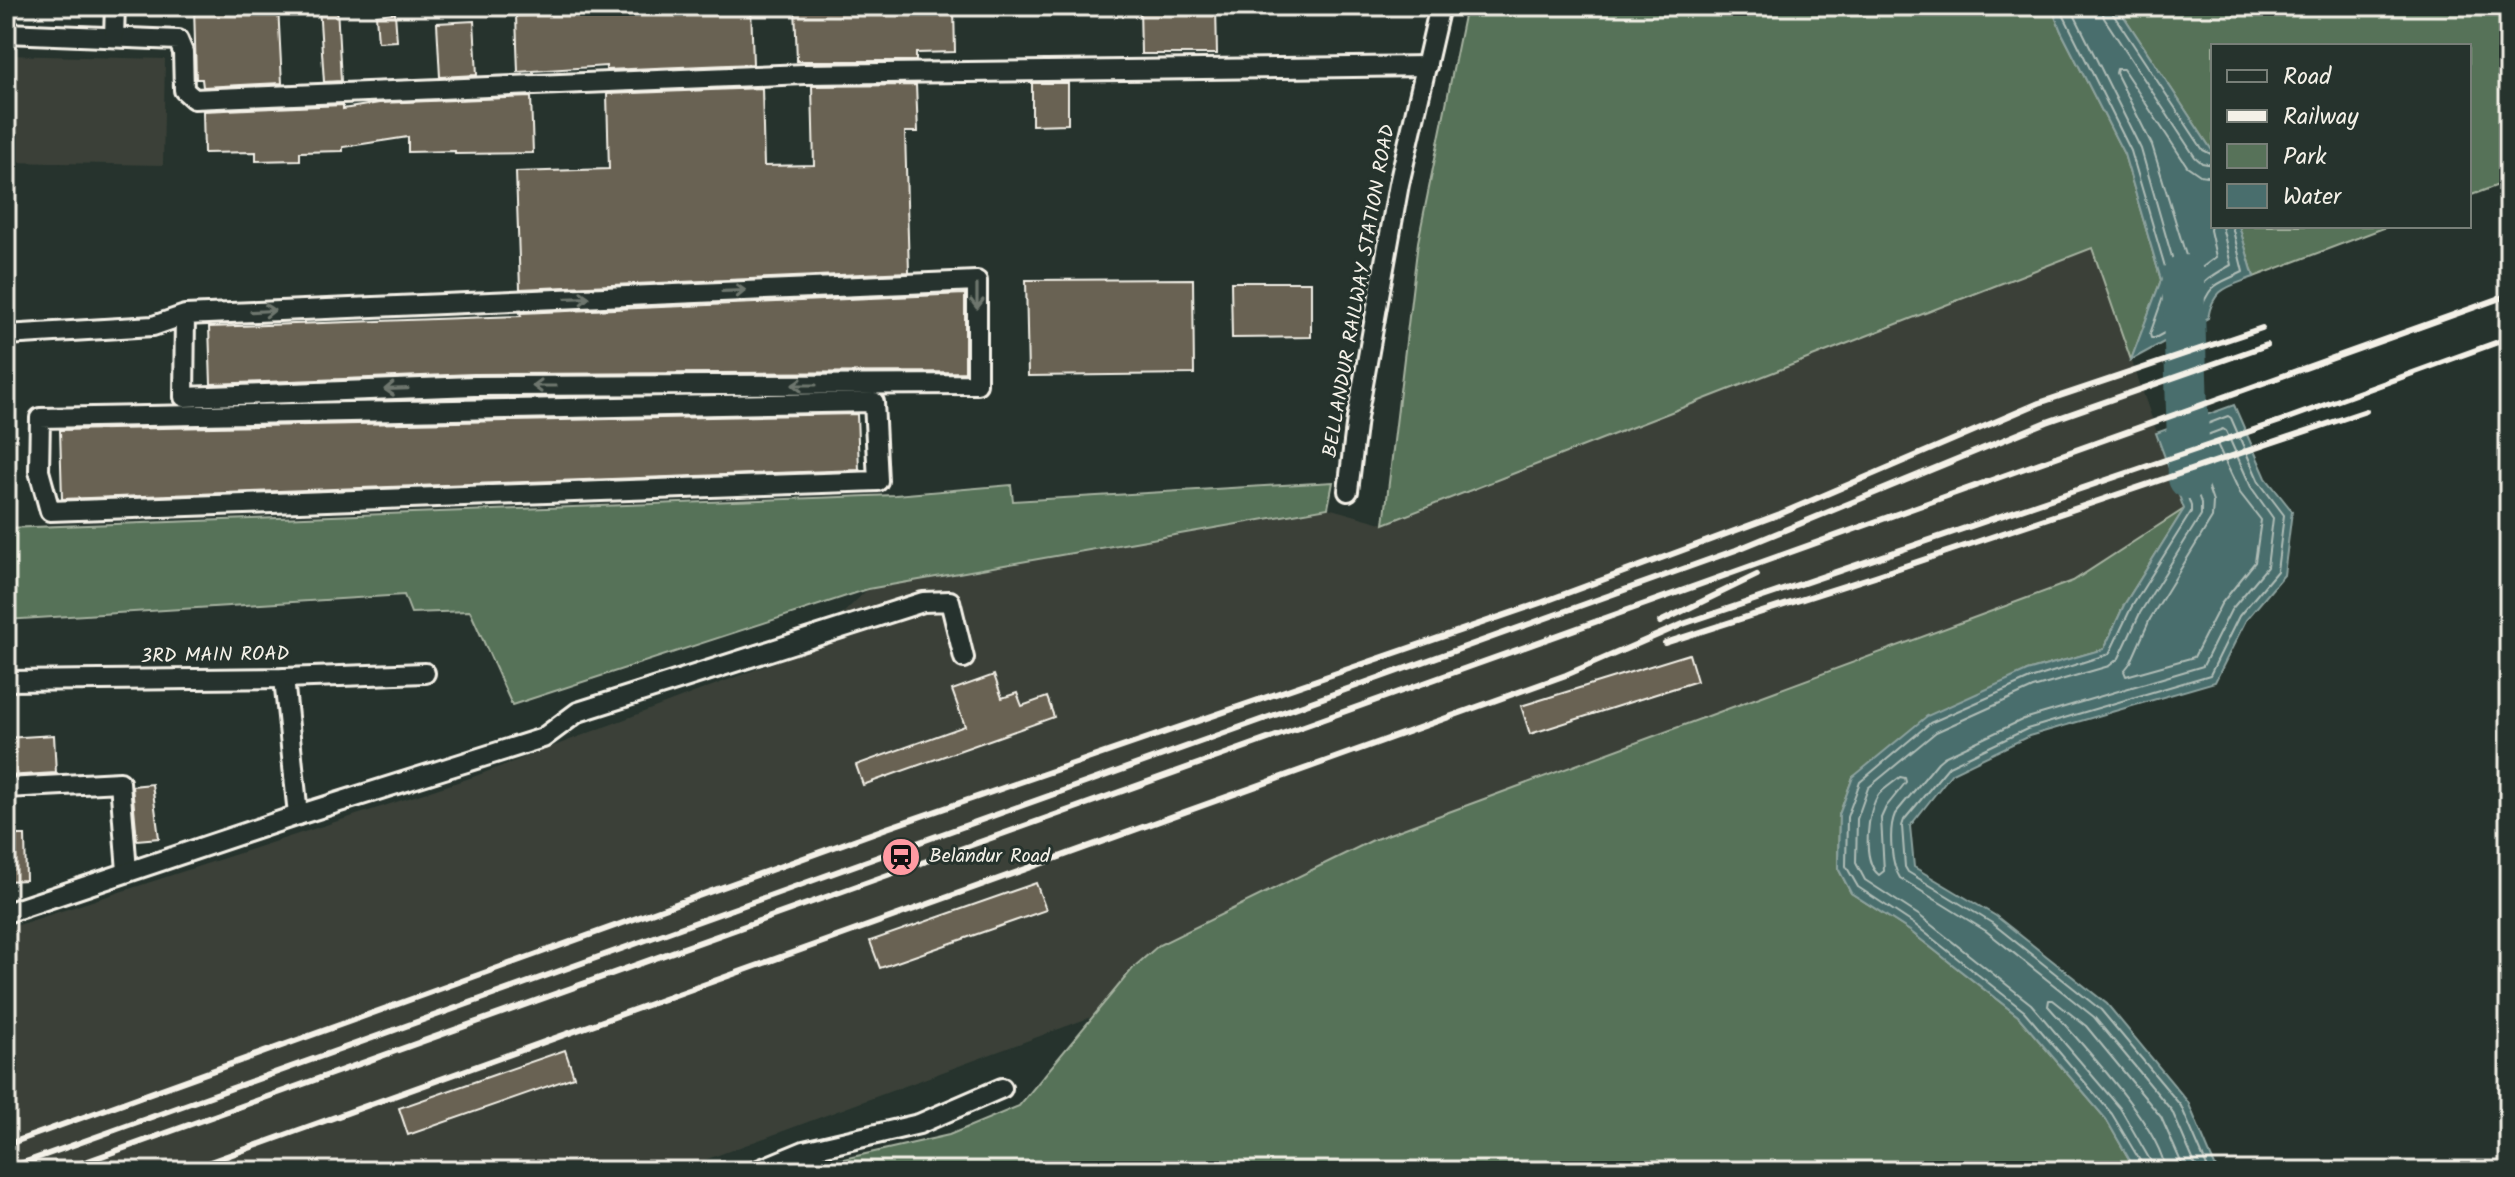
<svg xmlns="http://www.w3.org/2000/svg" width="2515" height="1177" font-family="Kalam,sans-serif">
  <rect width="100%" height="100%" fill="#26332d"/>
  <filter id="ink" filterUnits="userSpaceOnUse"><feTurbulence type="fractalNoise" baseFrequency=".0125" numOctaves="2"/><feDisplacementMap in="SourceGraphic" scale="16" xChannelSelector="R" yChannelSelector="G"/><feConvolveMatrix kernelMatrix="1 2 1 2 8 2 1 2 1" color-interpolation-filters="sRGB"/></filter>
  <g filter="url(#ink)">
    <!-- built -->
    <g fill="#3a4138">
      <polygon points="6,55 165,59 163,165 6,162"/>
      <polygon points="2092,248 2184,509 2073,581 1373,840 1159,945 1134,967 1094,1016 675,1171 6,1171 6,929 473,777 804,651 868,589 1328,508 1385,524"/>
    </g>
    <!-- green -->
    <g fill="#577259" stroke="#a6b2a0" stroke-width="2">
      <polygon points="1466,6 2051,6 2061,31 2124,154 2161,280 2131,360 2092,248 1384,524 1418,242"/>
      <polygon points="2117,6 2509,6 2509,181 2469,196 2469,46 2213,46 2213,152"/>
      <polygon points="2239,226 2389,226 2254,277"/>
      <polygon points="1333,482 1328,508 868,589 512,705 470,611 411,613 404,595 6,620 6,528 895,495 1011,485 1013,501"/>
      <polygon points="2184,509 2124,605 2104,649 2027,671 1853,777 1839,815 1838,868 1851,893 1910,931 2018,1016 2106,1119 2136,1171 819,1171 817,1165 949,1135 1019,1106 1134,967 1159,945 1373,840 2073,581"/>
    </g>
    <!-- water -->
    <g fill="#496e6d" stroke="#8da29e" stroke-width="2">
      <path d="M2051,6H2117L2213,152V226H2239L2254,277C2228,287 2213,288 2208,318L2131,360L2161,280L2124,154L2061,31Z"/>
      <polygon points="2234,405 2266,478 2292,511 2284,575 2246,620 2215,682 2029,736 1952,773 1910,826 1914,867 1996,916 2107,1004 2188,1102 2217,1171 2136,1171 2106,1119 2018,1016 1910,931 1851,893 1838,868 1839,815 1853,777 1927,716 2027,671 2104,649 2124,605 2184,509 2156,433"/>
    </g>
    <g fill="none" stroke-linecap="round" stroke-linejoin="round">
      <!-- shore -->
      <g stroke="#b0bdb7" stroke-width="2">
        <path d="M2059,6L2131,151L2168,277V283L2150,334L2151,338H2155L2199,314C2211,282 2214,286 2243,272L2232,226"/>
        <path d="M2070,6L2141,149L2178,278L2168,312L2170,316L2174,317L2190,307C2199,283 2209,277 2231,265L2222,226"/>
        <polyline points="2101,6 2104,18 2195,157 2202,163 2213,165"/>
        <polyline points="2111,6 2113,14 2203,150 2213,155"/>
        <polyline points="2213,177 2200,175 2187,166 2123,69 2117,69 2116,73 2152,145 2192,275 2216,257 2210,230 2213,214"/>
        <polygon points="2217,444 2240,493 2261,520 2255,562 2221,604 2194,657 2126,676 2124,671 2131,662 2150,619 2212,518 2213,502 2196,453 2198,450"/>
        <path d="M1900,777L1905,778L1906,782L1886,807L1881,818L1884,871L1879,875C1861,862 1867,810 1879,794C1885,788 1894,782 1900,777Z"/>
        <polyline points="2142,1171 2142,1164 2112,1114 2024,1011 1914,924 1858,887 1846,866 1847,817 1860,782 1930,723 2030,679 2109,654 2131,608 2191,512 2191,506 2168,439 2228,416 2231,418 2259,482 2284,515 2277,571 2239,616 2210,675 2027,729 1949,766 1904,820 1902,826 1905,867 1908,872 1992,923 2101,1010 2181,1106 2209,1171"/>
        <path d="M2153,1171L2150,1160L2120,1108L2031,1004L1920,916L1865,880L1856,863L1857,819L1868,788L1936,732L2033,688L2109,666L2119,658L2140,613L2201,515V503L2181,445L2223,429L2226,431L2251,487L2273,518L2267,567L2231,610L2203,666L2024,719L1944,757L1938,762L1895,814C1888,830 1891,864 1900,878L1986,931L2094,1017L2172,1111L2198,1171"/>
        <path d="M2165,1171C2163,1129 2077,1039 2048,1006L2049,1000H2053L2086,1026L2161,1117L2185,1171"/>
      </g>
      <!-- river -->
      <polyline stroke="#496e6d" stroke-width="42" points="2183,276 2189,478"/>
    </g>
    <!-- building -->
    <g fill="#696252" stroke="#f4f1e8" stroke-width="2">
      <polygon points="194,6 278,6 282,83 203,87 202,79 196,79"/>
      <polygon points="319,6 337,6 341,81 324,82"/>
      <polygon points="631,6 631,11 714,9 714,7 751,6 753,64 606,70 606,66 518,72 516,16 609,12 609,7"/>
      <polygon points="795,6 872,6 872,12 954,8 955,52 916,53 916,61 797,61"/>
      <polygon points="1140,6 1216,6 1217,54 1141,54"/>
      <polygon points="395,13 397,41 378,42 376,15"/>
      <polygon points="474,21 477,75 440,77 437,23"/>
      <polygon points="1032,83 1068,83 1068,124 1032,125"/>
      <polygon points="916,85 918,132 905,132 909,272 520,289 516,172 609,169 607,94 762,88 764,166 814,165 812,86"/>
      <polygon points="531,97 533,153 455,154 455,151 408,152 408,137 343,147 343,151 300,152 300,160 256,161 256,152 204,153 203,111 343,105 343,109 379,103"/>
      <polygon points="1193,279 1194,374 1028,376 1026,280"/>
      <polygon points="1231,282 1311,282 1311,337 1232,338"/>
      <polygon points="965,294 965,372 474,374 211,384 209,327 521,316 520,313"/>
      <polygon points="857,414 859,470 62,499 60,430"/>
      <polygon points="1689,654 1697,681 1530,734 1521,706"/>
      <polygon points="994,675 1002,698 1017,693 1022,706 1047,697 1054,717 863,785 856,765 965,726 952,690"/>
      <polygon points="54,735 56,773 6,776 6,738"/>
      <polygon points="152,784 159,838 137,840 132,786"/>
      <polygon points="6,835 25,835 26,880 6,881"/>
      <polygon points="1036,883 1046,910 880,968 870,941"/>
      <polygon points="565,1050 574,1077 408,1135 399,1108"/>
    </g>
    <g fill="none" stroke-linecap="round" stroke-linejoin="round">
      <defs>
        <g id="minor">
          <polyline points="6,33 178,40 183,52 184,90 194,99 805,74 1427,66"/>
          <polyline points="114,37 115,6"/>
          <polyline points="6,335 153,326 185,315 977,281 977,384 474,386 184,397 185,315"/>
          <polygon points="874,402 878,481 50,511 39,471 40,418"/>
          <polyline points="1348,491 1357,418 1399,184 1440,6"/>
          <polyline points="284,678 298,815"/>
          <polyline points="6,681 284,678 425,673"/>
          <polyline points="6,788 120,782 127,871"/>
          <polyline points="6,913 298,815 543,738 578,712 923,602 950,601 964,658"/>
          <polyline points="756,1171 804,1151 919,1124 1002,1088"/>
        </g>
      </defs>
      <!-- minor casing -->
      <use href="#minor" stroke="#f4f1e8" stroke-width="24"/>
      <!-- minor -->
      <use href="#minor" stroke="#26332d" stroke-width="18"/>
      <!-- rail -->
      <g stroke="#f4f1e8" stroke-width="6">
        <polyline points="1660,622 1757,575"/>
        <polyline points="1665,643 1875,576 2366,411"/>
        <polyline points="6,1145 887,828 1543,602 1780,514 2039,403 2262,328"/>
        <polyline points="6,1169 1736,550 2047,422 2267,345"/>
        <polyline points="60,1171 2509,295"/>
        <polyline points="185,1171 1566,675 1683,624 2289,418 2509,338"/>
      </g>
    </g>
    <!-- one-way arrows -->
    <defs><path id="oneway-shaft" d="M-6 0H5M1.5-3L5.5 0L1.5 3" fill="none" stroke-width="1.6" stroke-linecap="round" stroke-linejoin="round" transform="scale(2)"/></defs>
    <g stroke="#6e766e">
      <use href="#oneway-shaft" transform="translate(734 291) rotate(-2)"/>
      <use href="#oneway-shaft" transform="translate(977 297) rotate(90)"/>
      <use href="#oneway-shaft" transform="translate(578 298) rotate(-2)"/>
      <use href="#oneway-shaft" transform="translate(263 311) rotate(-3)"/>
      <use href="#oneway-shaft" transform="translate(804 385) rotate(180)"/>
      <use href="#oneway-shaft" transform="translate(544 386) rotate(180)"/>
      <use href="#oneway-shaft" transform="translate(396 389) rotate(178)"/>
    </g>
  </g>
  <!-- icons -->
  <defs>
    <symbol id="station-disc" viewBox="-11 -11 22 22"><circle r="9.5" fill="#ff9aa2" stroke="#26332d"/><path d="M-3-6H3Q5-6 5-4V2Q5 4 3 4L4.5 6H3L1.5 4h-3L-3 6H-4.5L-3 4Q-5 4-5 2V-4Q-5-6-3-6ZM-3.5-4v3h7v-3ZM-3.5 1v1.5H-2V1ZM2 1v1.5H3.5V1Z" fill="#111"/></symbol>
  </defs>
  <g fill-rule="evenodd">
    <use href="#station-disc" x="879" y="835" width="44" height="44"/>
  </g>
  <g text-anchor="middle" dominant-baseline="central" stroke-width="6" stroke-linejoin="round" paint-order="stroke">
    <!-- street labels -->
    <g font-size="20" fill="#f4f1e8" stroke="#26332d">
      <text transform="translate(1360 291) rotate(-80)">BELLANDUR RAILWAY STATION ROAD</text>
      <text transform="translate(215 656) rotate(-1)">3RD MAIN ROAD</text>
    </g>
    <!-- poi labels -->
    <g font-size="20" fill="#f4f1e8" stroke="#26332d" text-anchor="start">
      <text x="929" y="857">Belandur Road</text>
    </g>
  </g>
  <!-- margin -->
  <rect width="2515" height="1177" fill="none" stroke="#26332d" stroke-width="32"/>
  <rect x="16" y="16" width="2483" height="1145" fill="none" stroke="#f4f1e8" stroke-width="3" filter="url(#ink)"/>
  <!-- legend -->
  <rect x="2211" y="44" width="260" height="184" fill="#26332d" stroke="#787f78" stroke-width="2"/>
  <rect x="2227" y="70" width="40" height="12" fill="#26332d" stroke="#787f78" stroke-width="2"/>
  <text x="2283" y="84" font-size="24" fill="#f4f1e8">Road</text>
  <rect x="2227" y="110" width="40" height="12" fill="#f4f1e8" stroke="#787f78" stroke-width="2"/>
  <text x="2283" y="124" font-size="24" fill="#f4f1e8">Railway</text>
  <rect x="2227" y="144" width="40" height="24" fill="#577259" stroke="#787f78" stroke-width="2"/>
  <text x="2283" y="164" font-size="24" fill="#f4f1e8">Park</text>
  <rect x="2227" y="184" width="40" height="24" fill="#496e6d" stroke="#787f78" stroke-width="2"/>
  <text x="2283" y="204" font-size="24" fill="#f4f1e8">Water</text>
</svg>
